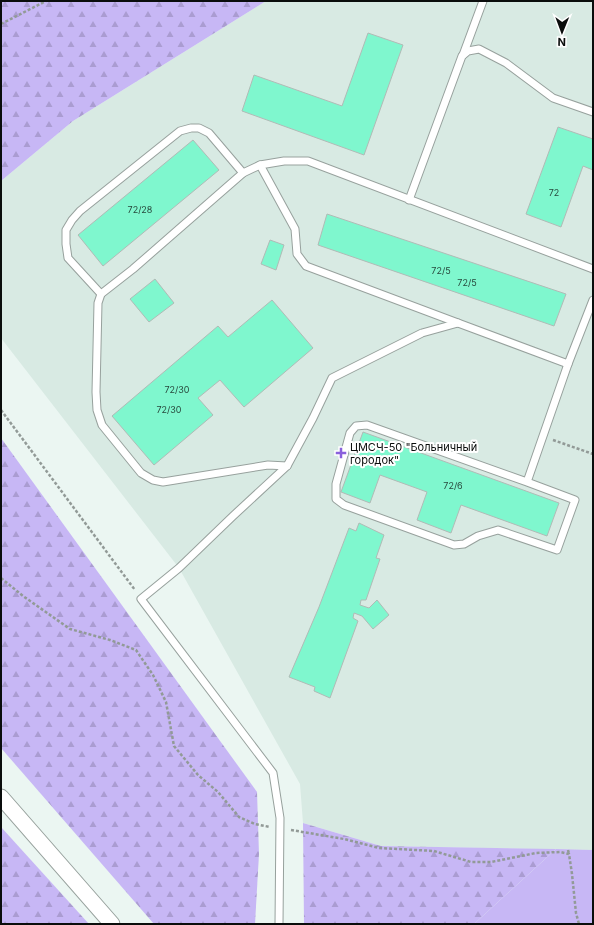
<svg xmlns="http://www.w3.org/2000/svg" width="594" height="925" font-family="Inter,sans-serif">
  <defs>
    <pattern id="forest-firs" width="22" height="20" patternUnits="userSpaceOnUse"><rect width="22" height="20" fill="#c7b7f5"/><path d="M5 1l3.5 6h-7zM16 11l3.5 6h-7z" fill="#aa9cd1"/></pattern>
  </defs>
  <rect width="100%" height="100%" fill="#ebf6f2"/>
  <!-- built -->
  <polygon fill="#d8eae3" points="266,1 593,1 593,850 381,846 303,823 300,784 179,568 1,338 1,181 73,121"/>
  <!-- grass -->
  <polygon fill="#c7b7f5" points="556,849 593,850 593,924 474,924"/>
  <!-- forest -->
  <g fill="url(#forest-firs)">
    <polygon points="1,1 266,1 73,121 1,181"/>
    <polygon points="1,438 257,792 259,854 255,924 154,924 1,748"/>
    <polygon points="303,823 381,846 556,849 474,924 304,924"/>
    <polygon points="1,827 89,924 1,924"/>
  </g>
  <!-- building -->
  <g fill="#7ff7ce" stroke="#b0bbb6">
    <polygon points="368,33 403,45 364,155 242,111 254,75 342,106"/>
    <polygon points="558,127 593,139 593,170 583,166 561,227 526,214"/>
    <polygon points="193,140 219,170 103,266 78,235"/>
    <polygon points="327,214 566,294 554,326 318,245"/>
    <polygon points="270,240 284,245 276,270 261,264"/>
    <polygon points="155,279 174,303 149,322 130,299"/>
    <polygon points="272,300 313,348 244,407 220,380 198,398 213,415 154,465 112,416 218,326 228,337"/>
    <polygon points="363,432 559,503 547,536 461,505 451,533 417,520 427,492 380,475 370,503 341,492"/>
    <polygon points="359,523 384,535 376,558 380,559 366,600 361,600 360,605 369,608 377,600 389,615 373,629 362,616 354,613 353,618 358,621 330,698 314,691 315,687 289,677 319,607 349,528 356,531"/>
  </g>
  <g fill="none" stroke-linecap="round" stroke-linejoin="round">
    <defs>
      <g id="service">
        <polyline points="463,55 483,1"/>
        <polyline points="260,165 295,229 297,254 306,266 458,323"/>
        <polyline points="409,200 462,56 468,51 479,49 506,63 553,98 593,112"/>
        <polyline points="101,294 68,258 66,244 66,230 72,220 80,211 180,131 191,128 199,128 209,133 243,173"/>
        <polyline points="287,466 268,465 163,482 153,480 141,473 102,425 97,410 96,392 98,303 101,294 133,269 243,173 260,165 284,161 308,161 593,269"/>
        <polyline points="527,482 367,425 356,426 350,433 336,484 336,499 344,505 454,545 464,544 478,536 498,530 557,550 575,500 527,482 568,364"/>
        <polyline points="279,924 280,818 273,773 141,599 179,568 233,516 287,466 313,418 332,378 422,333 458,323 568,364 593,300"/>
      </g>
      <polyline id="minor" points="1,797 112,924"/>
    </defs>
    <!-- service casing -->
    <use href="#service" stroke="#97a19d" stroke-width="9"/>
    <!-- minor casing -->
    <use href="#minor" stroke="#97a19d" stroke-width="17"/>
    <!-- path -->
    <g stroke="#929a97" stroke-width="2.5" stroke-dasharray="3 2" stroke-linecap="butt">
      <polyline points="1,24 46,1"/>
      <polyline points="1,410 135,590"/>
      <polyline points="553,440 593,454"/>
      <polyline points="1,578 23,596 70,629 110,640 136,650 153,675 166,702 174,746 198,775 218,792 239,817 255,824 270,827"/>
      <polyline points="291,830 344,839 379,848 434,851 471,862 491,862 536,853 560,852 569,854 572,874 576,913 579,924"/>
      <polyline points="568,850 569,854"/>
    </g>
    <!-- service -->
    <use href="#service" stroke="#fff" stroke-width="7"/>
    <!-- minor -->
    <use href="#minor" stroke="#fff" stroke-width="15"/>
  </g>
  <!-- markers -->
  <path fill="#8a61dc" stroke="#fff" stroke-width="1.5" d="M339 447h4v4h4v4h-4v4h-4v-4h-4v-4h4z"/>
  <g text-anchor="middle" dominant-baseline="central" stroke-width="4" stroke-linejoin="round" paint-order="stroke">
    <!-- number labels -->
    <g font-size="9" fill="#27483c">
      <text x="554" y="192">72</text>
      <text x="140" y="209">72/28</text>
      <text x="441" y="270">72/5</text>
      <text x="467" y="282">72/5</text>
      <text x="177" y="389">72/30</text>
      <text x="169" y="409">72/30</text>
      <text x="453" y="485">72/6</text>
    </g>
    <!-- poi labels -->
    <g font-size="11" fill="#0a0d0c" stroke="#fff" text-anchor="start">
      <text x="350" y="447">ЦМСЧ-50 "Больничный<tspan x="350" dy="13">городок"</tspan></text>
    </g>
  </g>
  <!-- border -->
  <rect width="594" height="925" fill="none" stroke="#0a0d0c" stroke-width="4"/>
  <!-- north arrow -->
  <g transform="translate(562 32) rotate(181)" stroke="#ffffff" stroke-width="3" paint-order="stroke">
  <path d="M0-3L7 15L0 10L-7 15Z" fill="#0a0d0c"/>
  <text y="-6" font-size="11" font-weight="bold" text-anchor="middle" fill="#0a0d0c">N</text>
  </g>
</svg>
